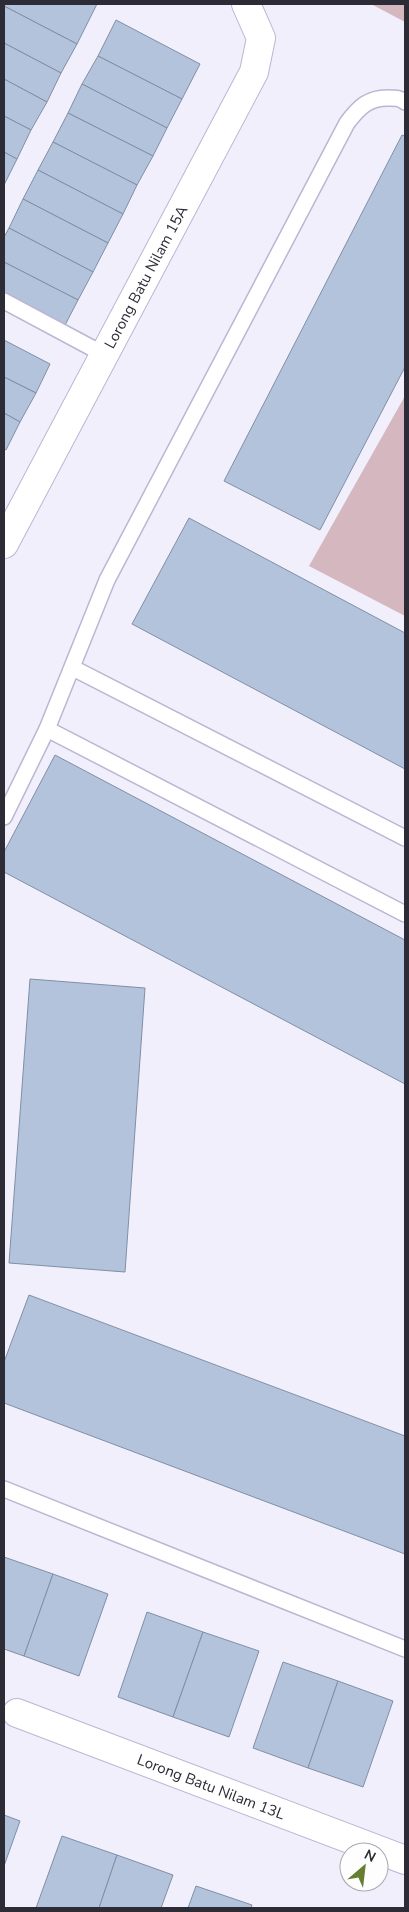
<svg xmlns="http://www.w3.org/2000/svg" width="409" height="1912" font-family="'Nunito Sans',sans-serif">
  <rect width="100%" height="100%" fill="#f1effb"/>
  <!-- green -->
  <g fill="#d5b7bf">
    <polygon points="371,4 405,4 405,22"/>
    <polygon points="405,396 405,616 309,566"/>
  </g>
  <!-- building -->
  <g fill="#b3c3dc" stroke="#808fa6">
    <polygon points="4,4 97,4 77,44 4,6"/>
    <polygon points="4,6 77,44 61,73 4,43"/>
    <polygon points="116,20 200,64 182,99 98,56"/>
    <polygon points="4,43 61,73 47,102 4,79"/>
    <polygon points="98,56 182,99 167,128 82,84"/>
    <polygon points="4,79 47,102 31,130 4,116"/>
    <polygon points="82,84 167,128 153,156 68,113"/>
    <polygon points="68,113 153,156 137,185 53,142"/>
    <polygon points="4,116 31,130 17,159 4,152"/>
    <polygon points="402,135 405,136 405,367 320,530 224,481"/>
    <polygon points="53,142 137,185 123,214 38,170"/>
    <polygon points="4,152 17,159 4,185"/>
    <polygon points="38,170 123,214 108,243 23,199"/>
    <polygon points="23,199 108,243 93,272 9,228"/>
    <polygon points="9,228 93,272 78,300 4,262 4,237"/>
    <polygon points="4,262 78,300 63,329 4,298"/>
    <polygon points="4,340 50,364 36,393 4,377"/>
    <polygon points="4,377 36,393 20,422 4,413"/>
    <polygon points="4,413 20,422 6,450 4,449"/>
    <polygon points="189,518 405,633 405,769 132,624"/>
    <polygon points="55,755 405,940 405,1084 4,872 4,852"/>
    <polygon points="30,979 145,988 125,1272 9,1263"/>
    <polygon points="29,1295 405,1436 405,1554 4,1403 4,1362"/>
    <polygon points="4,1557 53,1574 24,1656 4,1649"/>
    <polygon points="53,1574 108,1594 79,1676 24,1656"/>
    <polygon points="147,1612 203,1632 173,1717 118,1697"/>
    <polygon points="203,1632 259,1651 229,1737 173,1717"/>
    <polygon points="283,1662 338,1681 308,1768 253,1748"/>
    <polygon points="338,1681 393,1701 363,1787 308,1768"/>
    <polygon points="4,1815 20,1821 4,1866"/>
    <polygon points="62,1836 117,1855 99,1908 36,1908"/>
    <polygon points="117,1855 173,1875 161,1908 99,1908"/>
    <polygon points="196,1886 252,1905 251,1908 188,1908"/>
  </g>
  <g fill="none" stroke-linecap="round" stroke-linejoin="round">
    <defs>
      <g id="lane">
        <polyline points="4,301 105,355"/>
        <polyline points="73,668 405,838"/>
        <polyline points="47,729 405,914"/>
        <path d="M4,817L47,729L107,580L347,123C359,107 369,97 390,98C396,98 400,98 405,102"/>
        <polyline points="4,1489 405,1649"/>
      </g>
      <g id="street">
        <polyline points="4,544 254,72 261,38 246,4"/>
        <polyline points="17,1713 405,1860"/>
      </g>
    </defs>
    <!-- lane casing -->
    <use href="#lane" stroke="#bbb6d2" stroke-width="18"/>
    <!-- street casing -->
    <use href="#street" stroke="#bbb6d2" stroke-width="30"/>
    <!-- lane -->
    <use href="#lane" stroke="#fff" stroke-width="15"/>
    <!-- street -->
    <use href="#street" stroke="#fff" stroke-width="28"/>
  </g>
  <g text-anchor="middle" dominant-baseline="central" stroke-width="4.5" stroke-linejoin="round" paint-order="stroke">
    <!-- street labels -->
    <g font-size="15" fill="#2d2b36" stroke="#fefefe">
      <text transform="translate(146 277) rotate(-62)">Lorong Batu Nilam 15A</text>
      <text transform="translate(211 1787) rotate(21)">Lorong Batu Nilam 13L</text>
    </g>
  </g>
  <!-- border -->
  <rect width="409" height="1912" fill="none" stroke="#2d2b36" stroke-width="10"/>
  <!-- north arrow -->
  <g transform="translate(364 1867) rotate(28)"><circle r="24" fill="#fefefe" stroke="#aaaaae"/>
  <path d="M0-4L9 19L0 12L-9 19Z" fill="#657e31"/>
  <text y="-8" font-size="14" font-weight="bold" text-anchor="middle" fill="#2d2b36">N</text>
  </g>
</svg>
